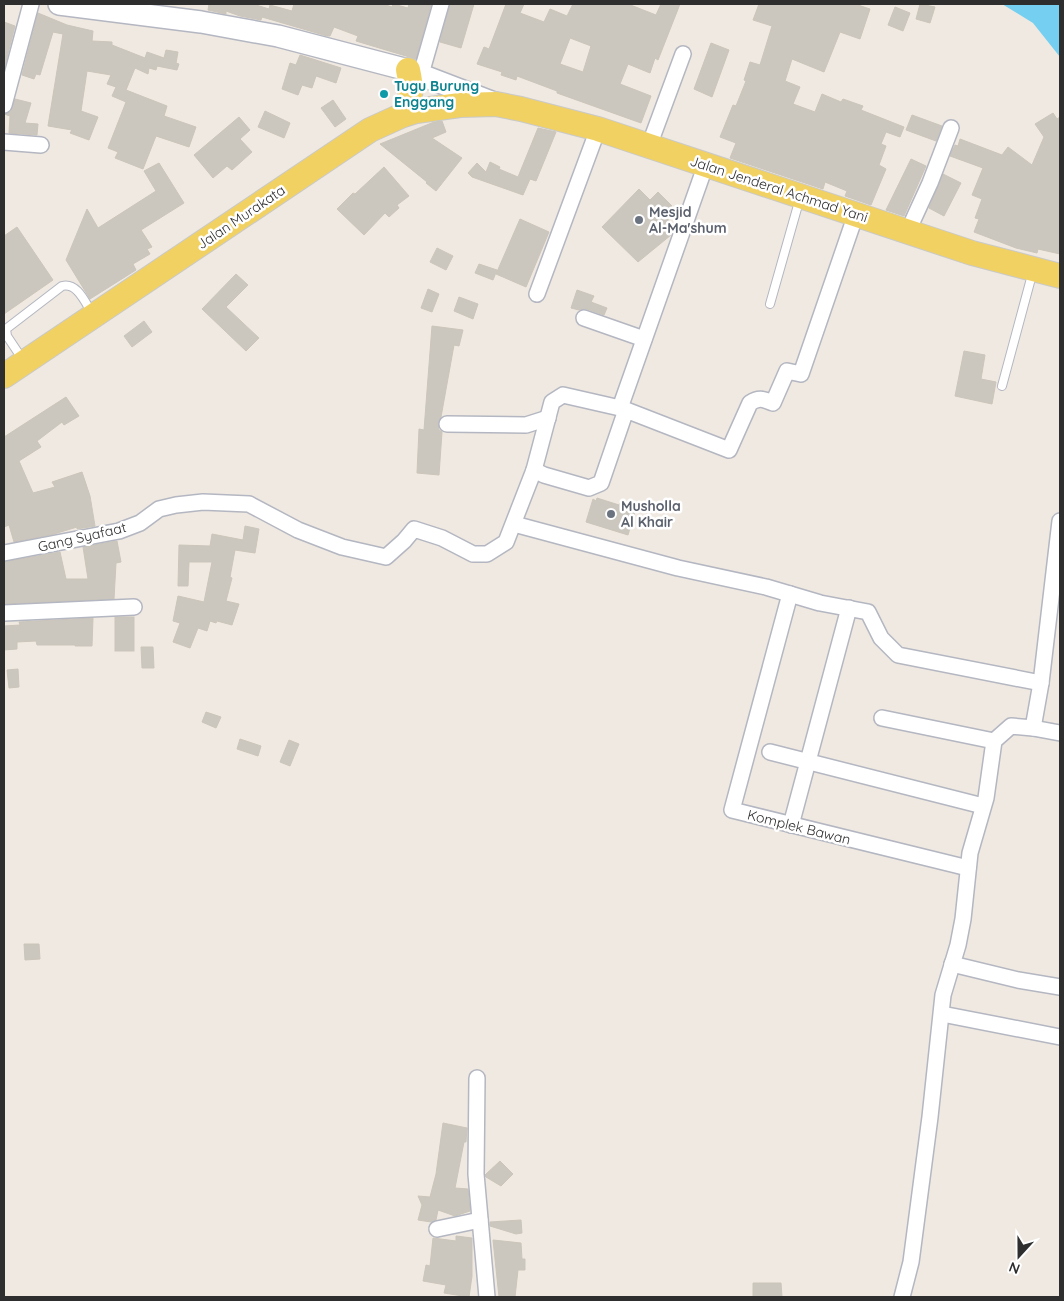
<svg xmlns="http://www.w3.org/2000/svg" width="1064" height="1301" font-family="Quicksand,sans-serif">
  <rect width="100%" height="100%" fill="#efe9e1"/>
  <!-- water -->
  <polygon fill="#75cff0" points="1002,4 1059,4 1060,6 1060,57 1033,23"/>
  <!-- building -->
  <g fill="#cbc7bf" stroke="#cbc5ba" fill-rule="evenodd">
    <polygon points="209,4 253,4 269,9 270,5 292,11 294,4 383,4 392,7 393,4 408,8 409,4 431,5 416,59 356,41 358,36 334,27 330,36 327,36 262,17 261,20 240,16 226,11 226,14 208,10"/>
    <polygon points="450,4 474,4 461,48 440,42"/>
    <path d="M506,4H524L520,13L544,22L550,9L567,16L573,4H628L656,15L661,4H680L658,60L655,58L650,73L628,64L620,84L651,96L641,123L557,93V91L517,76L516,80L501,75L502,72L477,64L484,47L489,49ZM570,38L591,46L583,72L560,64Z"/>
    <polygon points="759,4 855,4 870,9 860,39 840,32 824,72 792,59 785,81 800,87 793,104 815,112 822,94 841,102 843,99 863,106 861,110 904,127 900,137 886,132 881,144 886,146 879,165 886,169 871,205 845,196 847,191 825,182 823,189 730,158 736,143 720,137 733,105 736,106 746,81 744,80 750,62 760,65 772,26 753,20"/>
    <polygon points="920,4 935,7 930,23 916,19"/>
    <polygon points="895,7 910,13 903,31 888,25"/>
    <polygon points="38,13 67,25 93,31 92,41 112,42 112,45 145,58 147,52 164,58 166,50 178,52 176,63 179,64 177,70 157,66 156,70 149,68 148,74 135,68 126,90 167,106 164,116 196,127 189,147 156,136 143,169 115,158 118,152 108,148 126,102 112,96 116,87 107,84 111,75 87,71 81,111 98,117 89,140 70,133 72,130 48,126 63,34 53,32 40,75 36,74 34,79 22,75"/>
    <polygon points="4,22 15,26 4,69"/>
    <polygon points="711,43 729,50 712,97 694,89"/>
    <polygon points="300,55 341,68 336,83 316,76 312,88 302,85 298,95 282,89 290,63 296,65"/>
    <polygon points="15,99 31,103 25,123 38,124 37,135 9,133 10,116 4,114 11,111"/>
    <polygon points="333,100 346,119 335,127 321,108"/>
    <polygon points="265,111 290,123 284,138 258,127"/>
    <polygon points="1053,113 1057,119 1060,117 1060,254 1038,249 1037,253 1016,248 974,232 979,219 975,218 982,199 972,195 983,168 950,156 955,145 958,146 960,139 1002,155 1008,147 1032,165 1044,137 1035,124"/>
    <polygon points="912,115 942,126 936,141 906,130"/>
    <polygon points="239,117 250,130 240,139 252,152 232,170 227,166 213,178 194,155"/>
    <polygon points="442,121 446,132 432,138 462,158 436,191 426,183 427,182 380,144 434,122"/>
    <polygon points="538,128 556,132 536,181 530,179 523,195 472,177 468,173 477,163 486,172 490,162 500,167 499,169 518,177"/>
    <polygon points="911,159 926,166 904,216 886,210"/>
    <polygon points="159,163 184,203 141,230 152,247 147,249 150,254 133,264 136,270 90,299 66,260 87,209 98,228 156,191 144,171"/>
    <polygon points="384,167 409,196 397,205 399,208 389,217 385,213 364,235 337,209 353,193 355,194"/>
    <polygon points="943,174 961,183 944,216 929,208"/>
    <polygon points="639,189 650,200 658,192 672,206 663,214 674,226 671,235 638,262 602,227"/>
    <polygon points="520,219 549,232 526,287 496,274"/>
    <polygon points="17,227 53,280 4,314 4,236"/>
    <polygon points="437,248 453,256 446,270 430,262"/>
    <polygon points="479,264 497,270 493,280 475,273"/>
    <polygon points="236,274 248,285 226,307 259,338 246,351 202,309"/>
    <polygon points="428,289 439,294 432,312 421,308"/>
    <polygon points="577,290 594,296 591,302 607,308 604,315 587,309 579,310 571,308"/>
    <polygon points="459,297 478,304 473,319 454,311"/>
    <polygon points="144,321 152,332 132,347 124,336"/>
    <polygon points="432,326 463,330 459,346 454,345 441,417 438,423 439,430 442,432 439,475 417,473 419,429 424,430"/>
    <polygon points="964,351 985,355 981,379 996,382 992,404 955,396"/>
    <polygon points="66,397 79,416 64,425 62,422 37,441 41,447 19,461 33,493 55,487 52,482 82,472 90,496 95,526 77,529 77,527 54,534 14,542 9,525 4,527 4,437"/>
    <polygon points="597,498 619,505 620,503 636,508 628,535 586,522 593,499 596,501"/>
    <polygon points="245,526 259,529 255,553 235,550 230,577 232,578 226,601 239,604 232,625 217,621 216,623 210,621 207,631 198,628 190,648 173,642 180,623 173,621 178,596 204,602 212,562 189,562 188,586 178,586 179,545 210,546 212,534 243,540"/>
    <polygon points="117,541 121,562 116,563 114,599 4,604 4,562 60,552 66,579 88,579 83,547"/>
    <rect x="115" y="617" width="19" height="34"/>
    <polygon points="93,618 92,646 75,646 75,645 37,645 36,641 17,642 17,649 4,650 4,626 20,625 19,622"/>
    <polygon points="141,647 153,647 154,668 142,668"/>
    <polygon points="18,669 19,687 9,688 7,670"/>
    <polygon points="206,712 221,717 216,728 202,722"/>
    <polygon points="240,739 261,746 258,756 237,749"/>
    <polygon points="289,740 299,744 290,766 280,762"/>
    <polygon points="24,944 39,944 40,959 25,960"/>
    <polygon points="443,1123 467,1128 466,1142 464,1142 455,1188 468,1189 470,1211 455,1216 438,1210 436,1220 431,1222 418,1220 422,1205 418,1196 430,1197 436,1174"/>
    <polygon points="500,1161 513,1174 501,1186 486,1177 485,1175"/>
    <polygon points="521,1220 522,1233 516,1234 490,1226 490,1222"/>
    <polygon points="456,1236 472,1238 472,1276 469,1297 444,1293 446,1285 423,1281 426,1265 430,1266 433,1238 456,1241"/>
    <polygon points="493,1240 521,1243 522,1259 525,1259 525,1270 518,1270 515,1297 499,1297"/>
    <polygon points="753,1283 781,1283 782,1297 753,1297"/>
  </g>
  <g fill="none" stroke-linecap="round" stroke-linejoin="round">
    <defs>
      <g id="lane">
        <polyline points="770,304 800,198"/>
        <path d="M23,360L7,336L6,329L62,286C77,282 85,302 92,313"/>
        <polyline points="1002,386 1033,271"/>
      </g>
      <g id="street">
        <polyline points="421,74 441,4"/>
        <polyline points="4,105 31,4"/>
        <polyline points="4,142 41,145"/>
        <polyline points="649,146 683,54"/>
        <polyline points="908,231 930,183 951,128"/>
        <polyline points="537,294 598,129"/>
        <polyline points="584,318 644,339"/>
        <polyline points="620,408 706,164"/>
        <path d="M626,410L601,483L589,488L544,475L534,470L552,402L563,395L620,408L626,410L729,450L750,403C759,397 763,399 773,403L787,371L801,374L856,214"/>
        <polyline points="447,424 526,425 548,418"/>
        <polyline points="514,524 678,568 766,587 820,603 868,612 881,638 898,655 1041,683"/>
        <polyline points="4,553 119,531 140,523 159,509 176,505 203,502 249,504 298,530 342,547 386,557 404,541 414,529 442,538 473,554 487,554 506,542 534,470"/>
        <polyline points="790,594 732,810 968,868"/>
        <polyline points="4,613 134,607"/>
        <polyline points="882,718 994,741"/>
        <polyline points="1033,728 1060,733"/>
        <polyline points="770,752 983,806"/>
        <polyline points="791,825 849,608"/>
        <polyline points="952,964 1018,980 1060,987"/>
        <polyline points="942,1014 1060,1037"/>
        <polyline points="477,1078 476,1174 487,1297"/>
        <polyline points="437,1229 480,1220"/>
        <polyline points="902,1297 911,1262 930,1117 943,995 958,945 963,919 970,853 986,798 994,741 1011,726 1033,728 1041,683 1060,521"/>
      </g>
      <polyline id="secondary" points="59,4 201,22 278,36 408,70 494,103"/>
      <g id="primary">
        <path d="M403,115C412,100 412,87 408,70"/>
        <polyline points="4,376 370,130 403,115 416,111 460,105 496,104 521,109 598,129 972,253 1060,276"/>
      </g>
    </defs>
    <!-- lane casing -->
    <use href="#lane" stroke="#b4b7c1" stroke-width="10"/>
    <!-- street casing -->
    <use href="#street" stroke="#b4b7c1" stroke-width="18"/>
    <!-- secondary casing -->
    <use href="#secondary" stroke="#b4b7c1" stroke-width="24"/>
    <!-- primary casing -->
    <use href="#primary" stroke="#c9c9c9" stroke-width="26"/>
    <!-- lane -->
    <use href="#lane" stroke="#fff" stroke-width="8"/>
    <!-- street -->
    <use href="#street" stroke="#fff" stroke-width="15"/>
    <!-- secondary -->
    <use href="#secondary" stroke="#fff" stroke-width="21"/>
    <!-- primary -->
    <use href="#primary" stroke="#f2d163" stroke-width="24"/>
  </g>
  <!-- markers -->
  <circle fill="#0f9aa8" stroke="#fff" stroke-width="2" cx="384" cy="94" r="5"/>
  <g fill="#6b7280" stroke="#fff" stroke-width="2">
    <circle cx="639" cy="220" r="5"/>
    <circle cx="611" cy="514" r="5"/>
  </g>
  <g text-anchor="middle" dominant-baseline="central" stroke-width="5" stroke-linejoin="round" paint-order="stroke">
    <!-- culture labels -->
    <g font-size="14" font-weight="bold" fill="#0d838f" stroke="#fff" text-anchor="start">
      <text x="394" y="86">Tugu Burung<tspan x="394" dy="16">Enggang</tspan></text>
    </g>
    <!-- street labels -->
    <g font-size="14" fill="#2e2e2e" stroke="#fff">
      <text transform="translate(779 189) rotate(18)">Jalan Jenderal Achmad Yani</text>
      <text transform="translate(241 217) rotate(-34)">Jalan Murakata</text>
      <text transform="translate(82 537) rotate(-13)">Gang Syafaat</text>
      <text transform="translate(799 827) rotate(14)">Komplek Bawan</text>
    </g>
    <!-- worship labels -->
    <g font-size="14" font-weight="bold" fill="#5b616d" stroke="#fff" text-anchor="start">
      <text x="649" y="212">Mesjid<tspan x="649" dy="16">Al-Ma'shum</tspan></text>
      <text x="621" y="506">Musholla<tspan x="621" dy="16">Al Khair</tspan></text>
    </g>
  </g>
  <!-- border -->
  <rect width="1064" height="1301" fill="none" stroke="#2e2e2e" stroke-width="10"/>
  <!-- north arrow -->
  <g transform="translate(1019 1256) rotate(201)" stroke="#ffffff" stroke-width="4" paint-order="stroke">
  <path d="M0-4L9 19L0 12L-9 19Z" fill="#2e2e2e"/>
  <text y="-8" font-size="14" font-weight="bold" text-anchor="middle" fill="#2e2e2e">N</text>
  </g>
</svg>
